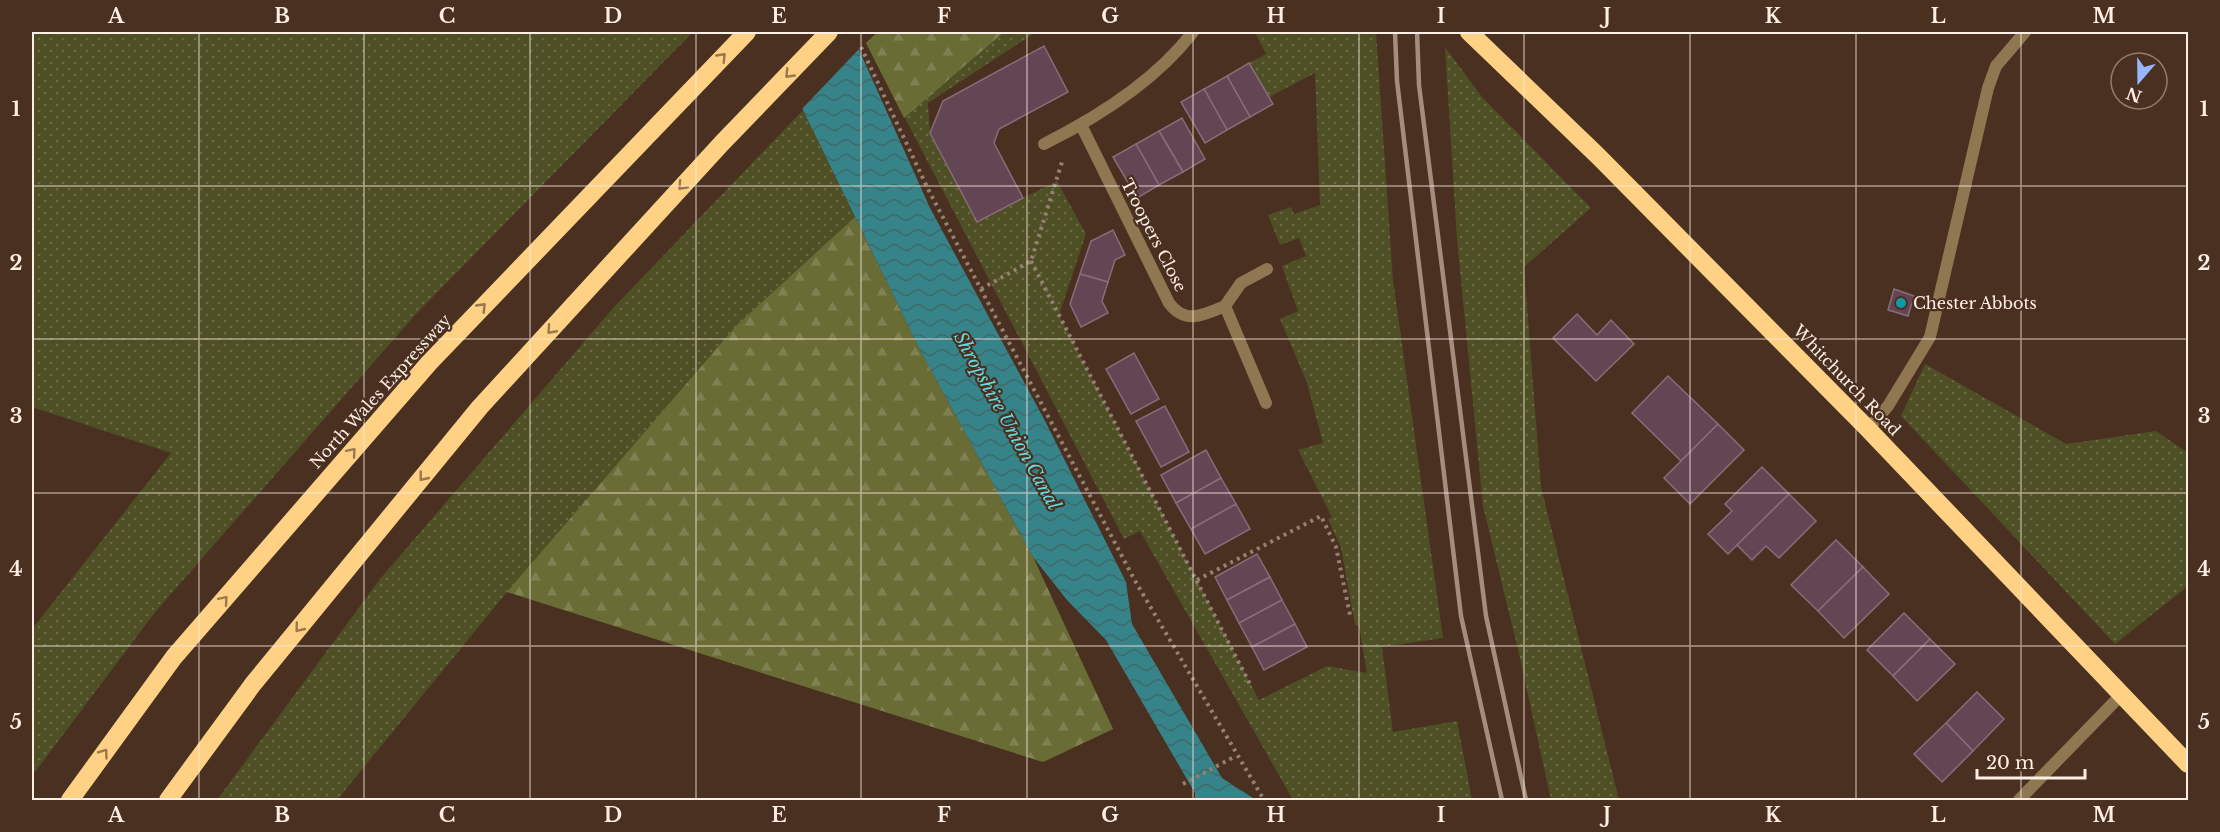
<svg xmlns="http://www.w3.org/2000/svg" width="2220" height="832" font-family="'Libre Baskerville',serif">
  <defs>
    <pattern id="grass-dots" width="8" height="8" patternUnits="userSpaceOnUse" patternTransform="scale(1.5)"><rect width="8" height="8" fill="#4e4f25"/><path d="M2 2h.1M6 6h.1" fill="none" stroke="#696944" stroke-width="1.8" stroke-linecap="round"/></pattern>
    <pattern id="forest-firs" width="22" height="20" patternUnits="userSpaceOnUse" patternTransform="scale(1.5)"><rect width="22" height="20" fill="#6a6c36"/><path d="M5 1l3.5 6h-7zM16 11l3.5 6h-7z" fill="#808153"/></pattern>
    <pattern id="water-waves" width="16" height="10" patternUnits="userSpaceOnUse" patternTransform="scale(1.5)"><rect width="16" height="10" fill="#368489"/><path d="M0 5q4-4 8 0t8 0" fill="none" stroke="#40696a"/></pattern>
  </defs>
  <rect width="100%" height="100%" fill="#493020"/>
  <!-- grass -->
  <g fill="url(#grass-dots)">
    <polygon points="32,32 693,32 416,314 156,611 32,776 32,629 171,453 32,407"/>
    <polygon points="877,32 1036,32 928,103 930,133 977,221 1057,181 1086,234 1059,315 1259,700 1327,666 1367,673 1359,626 1355,625 1341,548 1328,519 1332,517 1298,450 1323,443 1307,383 1280,319 1298,311 1282,266 1306,256 1299,238 1280,245 1268,215 1291,207 1294,214 1320,205 1315,73 1269,97 1249,63 1266,54 1255,32 1376,32 1393,280 1443,638 1382,647 1393,732 1457,721 1472,800 1293,800 1140,531 1124,539 866,43"/>
    <polygon points="1445,47 1482,97 1591,208 1524,267 1541,487 1619,800 1551,800 1519,654 1483,506 1457,239"/>
    <polygon points="803,110 920,350 1033,557 1113,729 1043,762 507,592 337,800 217,800 380,579 614,307"/>
    <polygon points="1925,364 2066,444 2156,431 2188,453 2188,586 2115,644 1901,416"/>
  </g>
  <!-- forest -->
  <g fill="url(#forest-firs)">
    <polygon points="878,32 1004,32 904,118 866,43"/>
    <polygon points="855,217 920,350 1033,557 1113,729 1043,762 507,592 736,326"/>
  </g>
  <!-- water -->
  <polygon fill="url(#water-waves)" points="774,32 851,32 930,208 1044,419 1126,582 1132,624 1222,778 1256,800 1195,800 1195,793 1106,640 1067,600 1033,557 920,350 803,110"/>
  <!-- pier -->
  <polygon fill="#493020" points="771,32 854,32 860,48 800,111"/>
  <!-- building -->
  <g fill="#634654" stroke="#8b6b7b" stroke-width="1.5">
    <polygon points="1044,46 1068,92 999,129 994,143 1023,198 977,222 930,133 943,101"/>
    <polygon points="1249,63 1273,104 1250,117 1227,76"/>
    <polygon points="1227,76 1250,117 1227,130 1204,89"/>
    <polygon points="1204,89 1227,130 1205,143 1181,102"/>
    <polygon points="1182,118 1205,159 1183,172 1159,131"/>
    <polygon points="1159,131 1183,172 1159,185 1136,144"/>
    <polygon points="1136,144 1159,185 1137,198 1113,157"/>
    <polygon points="1113,230 1125,255 1115,260 1108,282 1080,274 1091,241"/>
    <polygon points="1080,274 1108,282 1102,301 1108,313 1081,327 1070,304"/>
    <polygon points="1894,289 1914,296 1908,316 1888,310"/>
    <polygon points="1577,314 1597,335 1611,320 1634,344 1596,381 1553,338"/>
    <polygon points="1134,353 1159,399 1131,414 1106,369"/>
    <polygon points="1668,376 1718,424 1681,461 1632,413"/>
    <polygon points="1165,406 1189,452 1161,467 1136,421"/>
    <polygon points="1718,424 1744,450 1690,504 1664,478"/>
    <polygon points="1206,450 1221,478 1176,503 1161,475"/>
    <polygon points="1762,467 1789,494 1728,554 1708,534 1732,511 1725,504"/>
    <polygon points="1221,478 1236,504 1191,529 1176,503"/>
    <polygon points="1789,494 1816,521 1779,558 1766,546 1752,560 1737,545"/>
    <polygon points="1236,504 1250,529 1205,554 1191,529"/>
    <polygon points="1836,540 1863,567 1818,611 1791,585"/>
    <polygon points="1257,554 1270,577 1227,600 1215,577"/>
    <polygon points="1863,567 1889,594 1844,638 1818,611"/>
    <polygon points="1270,577 1282,600 1239,623 1227,600"/>
    <polygon points="1282,600 1295,624 1252,647 1239,623"/>
    <polygon points="1904,613 1930,639 1893,676 1867,650"/>
    <polygon points="1295,624 1307,647 1264,670 1252,647"/>
    <polygon points="1930,639 1955,664 1917,701 1893,676"/>
    <polygon points="1977,692 2004,719 1973,751 1946,723"/>
    <polygon points="1946,723 1973,751 1942,782 1914,754"/>
  </g>
  <g fill="none" stroke-linecap="round" stroke-linejoin="round">
    <!-- path -->
    <g stroke="#968073" stroke-width="4" stroke-dasharray="3 4.5" stroke-linecap="butt">
      <polyline points="861,47 928,189 1134,579 1264,800"/>
      <polyline points="1031,261 1251,686"/>
      <polyline points="981,289 1031,261 1062,162"/>
      <polyline points="1197,580 1321,516 1336,547 1350,615"/>
      <polyline points="1183,784 1236,756"/>
    </g>
    <!-- lane -->
    <polyline stroke="#8e7751" stroke-width="12" points="1868,429 1888,406 1930,337 1988,88 1996,66 2025,32"/>
    <!-- street -->
    <g stroke="#8e7751" stroke-width="12">
      <path d="M1081,125L1169,303C1185,325 1204,315 1225,306L1266,403"/>
      <path d="M1044,144C1098,117 1156,80 1193,32"/>
      <polyline points="1225,306 1241,283 1267,269"/>
      <polyline points="2019,800 2123,693"/>
    </g>
    <!-- highway -->
    <g stroke="#fed184" stroke-width="18">
      <polyline points="1469,32 1598,156 1868,429 2188,764"/>
      <polyline points="70,800 174,657 429,363 747,32"/>
      <polyline points="168,800 253,684 480,407 722,143 829,32"/>
    </g>
    <!-- rail -->
    <g stroke="#a28d80" stroke-width="4.5">
      <polyline points="1395,32 1397,81 1461,616 1502,800"/>
      <polyline points="1417,32 1419,85 1486,616 1526,800"/>
    </g>
  </g>
  <!-- one-way arrows -->
  <defs><path id="oneway-chevron" d="M-2-3.5L2.5 0L-2 3.5" fill="none" stroke-width="1.6" stroke-linecap="round" stroke-linejoin="round" transform="scale(1.5)"/></defs>
  <g stroke="#9a784d">
    <use href="#oneway-chevron" transform="translate(722 57) rotate(-46)"/>
    <use href="#oneway-chevron" transform="translate(789 74) rotate(134)"/>
    <use href="#oneway-chevron" transform="translate(682 186) rotate(132)"/>
    <use href="#oneway-chevron" transform="translate(482 307) rotate(-46)"/>
    <use href="#oneway-chevron" transform="translate(551 330) rotate(132)"/>
    <use href="#oneway-chevron" transform="translate(352 452) rotate(-49)"/>
    <use href="#oneway-chevron" transform="translate(423 477) rotate(129)"/>
    <use href="#oneway-chevron" transform="translate(224 600) rotate(-49)"/>
    <use href="#oneway-chevron" transform="translate(299 628) rotate(129)"/>
    <use href="#oneway-chevron" transform="translate(104 753) rotate(-54)"/>
  </g>
  <!-- grid -->
  <path fill="none" stroke="#ffeee4" stroke-width="1.5" stroke-opacity="0.55" d="M199,32V800M364,32V800M530,32V800M696,32V800M861,32V800M1027,32V800M1193,32V800M1359,32V800M1524,32V800M1690,32V800M1856,32V800M2021,32V800M32,186H2188M32,339H2188M32,493H2188M32,646H2188"/>
  <!-- markers -->
  <circle fill="#0f9aa8" stroke="#493020" stroke-width="2" cx="1901" cy="303" r="6"/>
  <g text-anchor="middle" dominant-baseline="central" stroke-width="4.5" stroke-linejoin="round" paint-order="stroke">
    <!-- street labels -->
    <g font-size="16" fill="#ffeee4" stroke="#493020">
      <text transform="translate(1154 235) rotate(63)">Troopers Close</text>
      <text transform="translate(1847 380) rotate(46)">Whitchurch Road</text>
      <text transform="translate(380 391) rotate(-48)">North Wales Expressway</text>
    </g>
    <!-- poi labels -->
    <g font-size="16" fill="#ffeee4" stroke="#493020" text-anchor="start">
      <text x="1913" y="303">Chester Abbots</text>
    </g>
    <!-- water labels -->
    <g font-size="18" font-style="italic" fill="#65dae1" stroke="#493020">
      <text transform="translate(1007 421) rotate(61)">Shropshire Union Canal</text>
    </g>
  </g>
  <!-- border -->
  <rect width="2220" height="832" fill="none" stroke="#493020" stroke-width="66"/>
  <!-- north arrow -->
  <g transform="translate(2139 81) rotate(200)"><circle r="28" fill="#493020" stroke="#927c6e" stroke-width="1.5"/>
  <path d="M0-4.5L10 22L0 15L-10 22Z" fill="#96b6fd"/>
  <text y="-9" font-size="16" font-weight="bold" text-anchor="middle" fill="#ffeee4">N</text>
  </g>
  <!-- scale -->
  <path d="M1977 769v9h108v-9" fill="none" stroke="#ffeee4" stroke-width="3"/>
  <text x="1986" y="769" font-size="18" fill="#ffeee4" stroke="#493020" stroke-width="4.5" paint-order="stroke">20 m</text>
  <rect x="33" y="33" width="2154" height="766" fill="none" stroke="#ffeee4" stroke-width="2"/>
  <g font-size="20" text-anchor="middle" font-weight="bold" fill="#ffeee4">
    <text x="116" y="23">A</text>
    <text x="282" y="23">B</text>
    <text x="447" y="23">C</text>
    <text x="613" y="23">D</text>
    <text x="779" y="23">E</text>
    <text x="944" y="23">F</text>
    <text x="1110" y="23">G</text>
    <text x="1276" y="23">H</text>
    <text x="1441" y="23">I</text>
    <text x="1607" y="23">J</text>
    <text x="1773" y="23">K</text>
    <text x="1938" y="23">L</text>
    <text x="2104" y="23">M</text>
    <text x="16" y="116">1</text>
    <text x="2204" y="116">1</text>
    <text x="16" y="270">2</text>
    <text x="2204" y="270">2</text>
    <text x="16" y="423">3</text>
    <text x="2204" y="423">3</text>
    <text x="16" y="576">4</text>
    <text x="2204" y="576">4</text>
    <text x="16" y="729">5</text>
    <text x="2204" y="729">5</text>
    <text x="116" y="822">A</text>
    <text x="282" y="822">B</text>
    <text x="447" y="822">C</text>
    <text x="613" y="822">D</text>
    <text x="779" y="822">E</text>
    <text x="944" y="822">F</text>
    <text x="1110" y="822">G</text>
    <text x="1276" y="822">H</text>
    <text x="1441" y="822">I</text>
    <text x="1607" y="822">J</text>
    <text x="1773" y="822">K</text>
    <text x="1938" y="822">L</text>
    <text x="2104" y="822">M</text>
  </g>
</svg>
